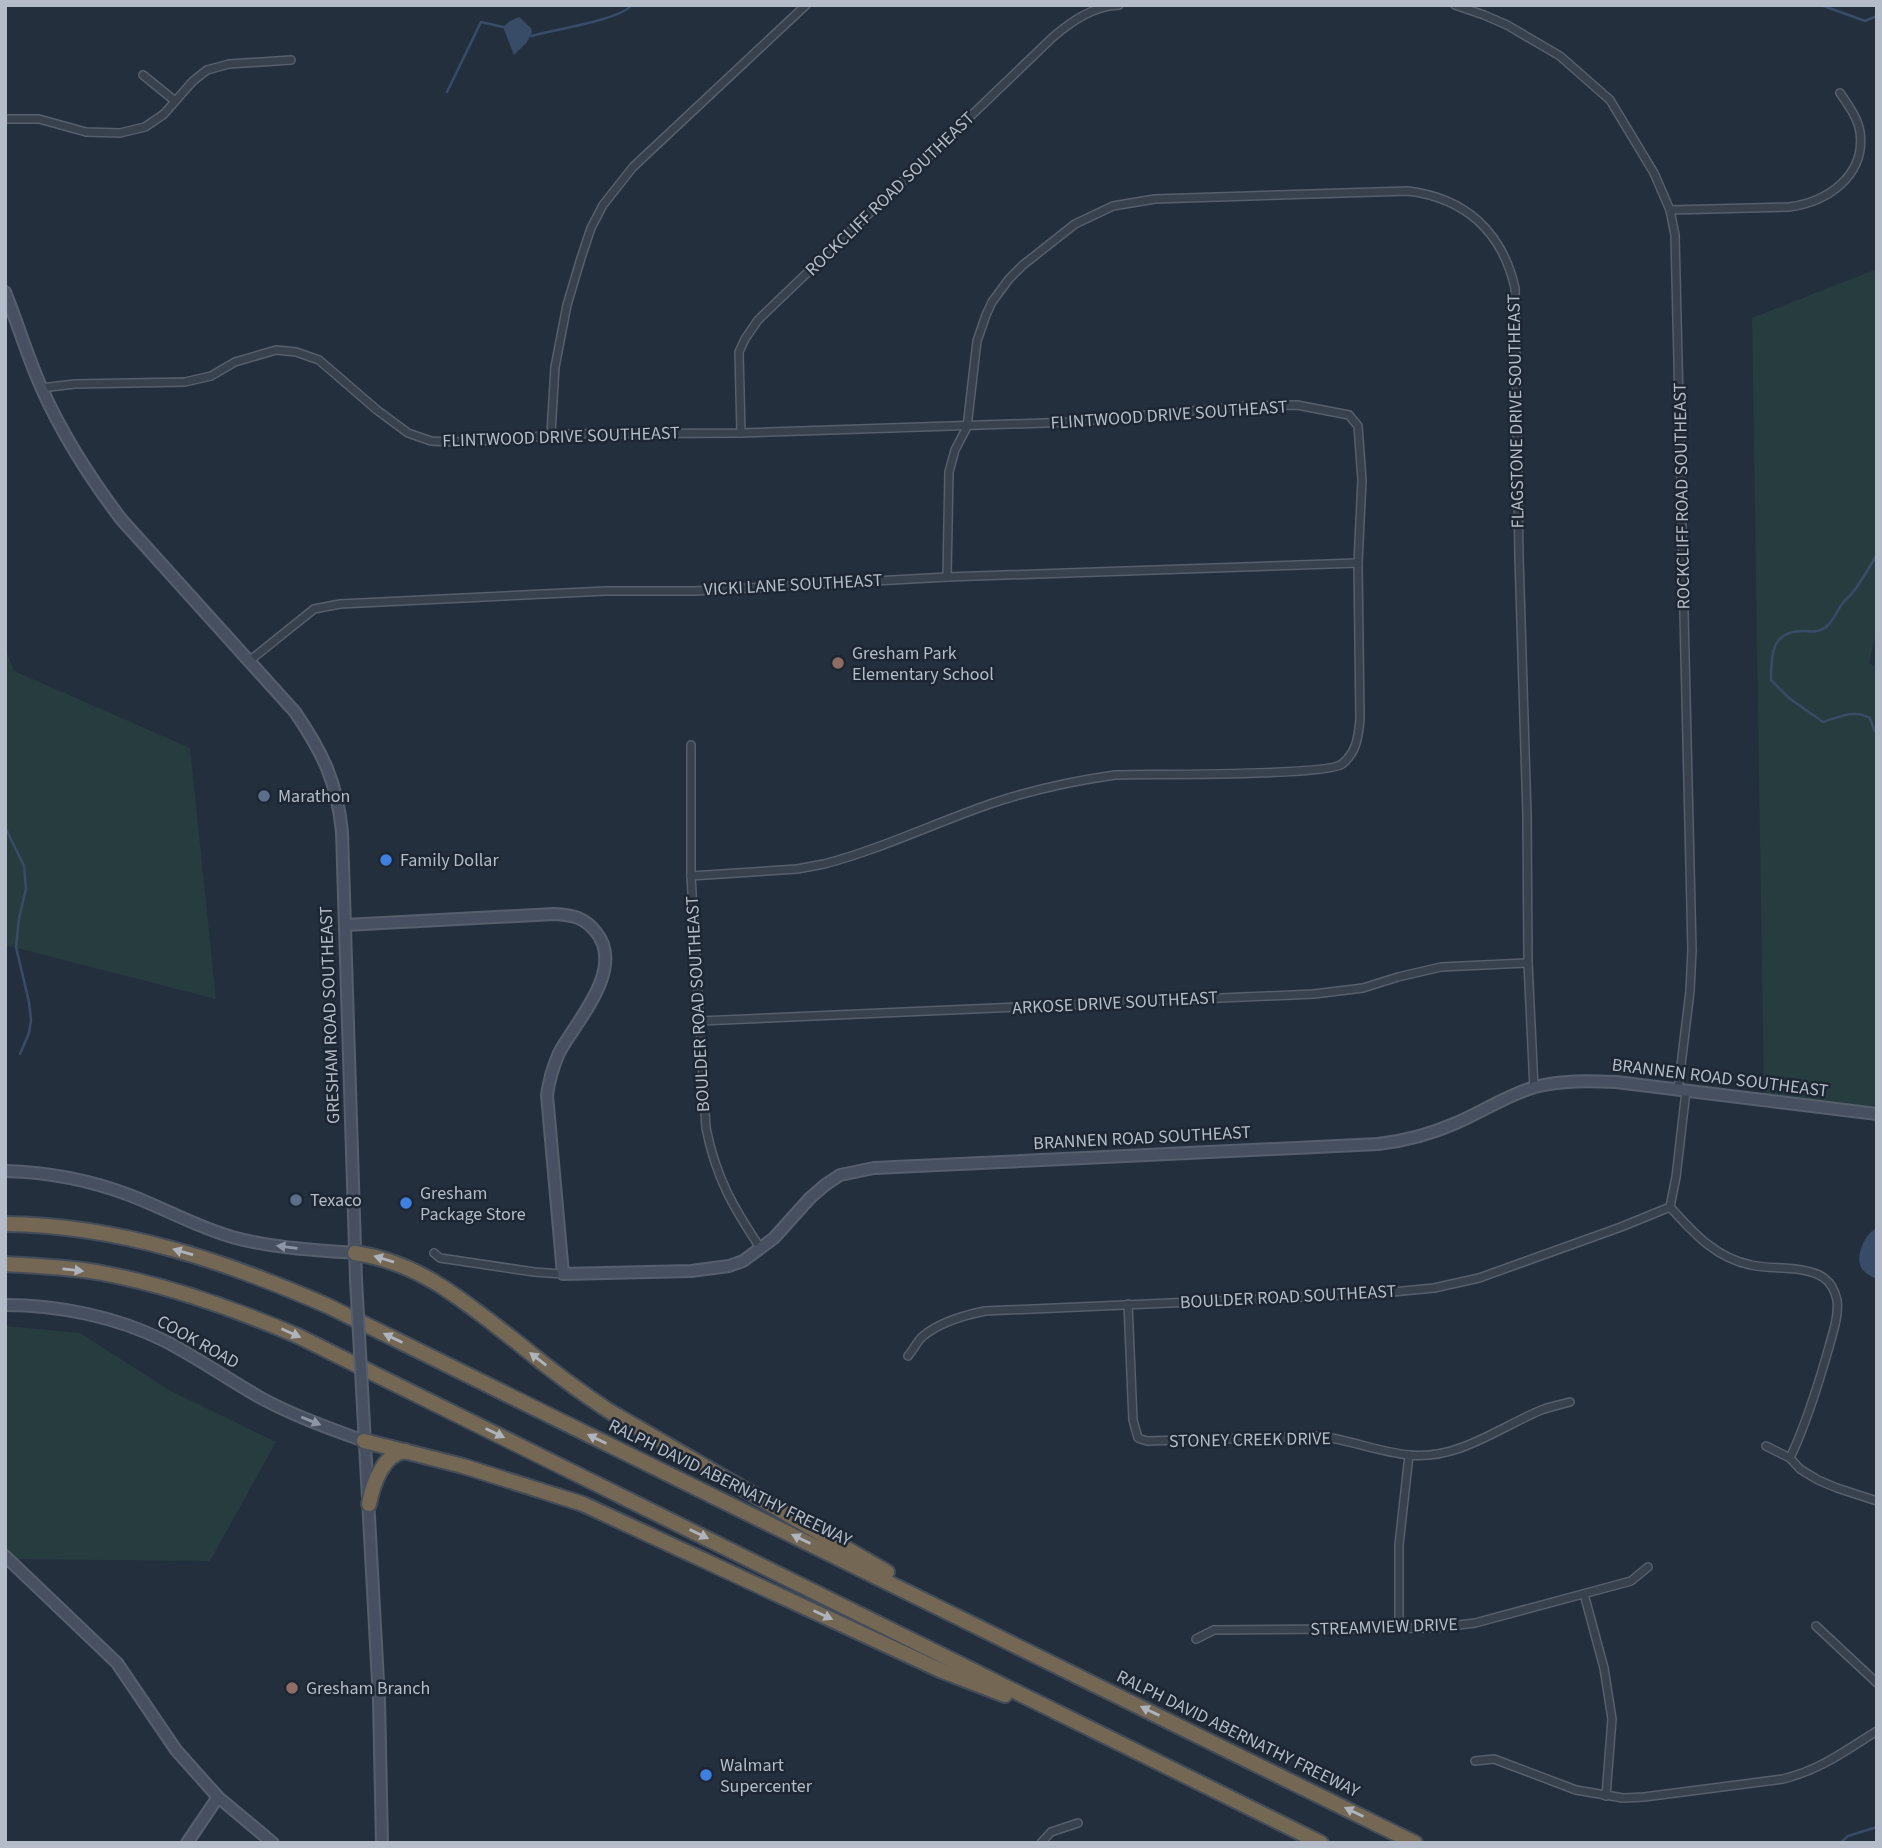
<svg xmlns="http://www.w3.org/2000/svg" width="1882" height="1848" font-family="'Source Sans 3',sans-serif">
  <rect width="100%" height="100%" fill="#242f3e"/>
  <!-- green -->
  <g fill="#263c3f">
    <polygon points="1877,269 1877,630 1869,663 1877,668 1877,1106 1764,1101 1752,318"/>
    <polygon points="5,648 14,671 190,748 216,999 5,945"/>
    <polygon points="5,1326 80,1333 169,1390 276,1442 210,1561 6,1559"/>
  </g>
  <!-- water -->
  <g fill="#394c67">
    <polygon points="519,17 531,28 532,32 527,42 514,55 503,27 510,21"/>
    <path d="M1877,1228V1279C1872,1277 1866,1274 1862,1269C1854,1257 1865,1233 1877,1228Z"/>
  </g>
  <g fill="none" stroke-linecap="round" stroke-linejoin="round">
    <!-- stream -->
    <g stroke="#394c67" stroke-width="2.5">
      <polyline points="1821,5 1865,21 1877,16"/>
      <path d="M531,36C555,29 617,21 632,5"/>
      <polyline points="447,92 481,22 503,27"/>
      <path d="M1877,555C1869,567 1862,581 1853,592C1850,596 1845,600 1842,604C1836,612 1834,620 1826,627C1821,631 1812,632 1805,631C1772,630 1771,653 1771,680L1789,698L1823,722C1839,717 1854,709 1870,718L1874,730L1877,732"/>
      <polyline points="5,827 24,866 26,889 19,918 16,947 29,1002 31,1020 29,1033 20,1054"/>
      <polyline points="1840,1843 1848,1836 1877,1827"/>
    </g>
    <defs>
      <g id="street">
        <polyline points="1455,5 1484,15 1507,25 1560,56 1610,100 1654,173 1670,210 1675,235 1692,950 1690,991 1678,1090"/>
        <polyline points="143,75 175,101"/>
        <polyline points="5,119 39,119 86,132 120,133 145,127 164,114 193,81 207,70 229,64 291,60"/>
        <path d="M1670,210L1789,207C1827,202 1866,176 1860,132C1858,118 1848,105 1840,93"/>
        <path d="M41,388L75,384L185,382L211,376L235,362L276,350L296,352L319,360L377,410L408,433L431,441L452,442L523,439L551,434L741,433L1073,422L1245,406L1297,405L1349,415L1358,426L1362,480L1358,563L1360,720C1358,737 1357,752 1342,764C1328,776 1146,774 1115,775C1073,781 1031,790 990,804C935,823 881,849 824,864L797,869L691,876"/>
        <path d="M741,433L739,352L745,339L758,320L1053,37C1072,21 1093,6 1119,5"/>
        <polyline points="551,434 555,367 567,305 581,258 591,228 603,205 633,167 806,5"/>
        <path d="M947,577L949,472L955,450L967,427L977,341L986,315L992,302L1009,279L1023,265L1075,224L1113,206L1155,199L1408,191C1465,198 1502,231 1515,288L1519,557L1527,815L1528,963L1534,1088"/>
        <polyline points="248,662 314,609 340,604 606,591 694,591 947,577 1358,563"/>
        <path d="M691,745V876L706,1128C716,1178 733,1207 761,1249"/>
        <polyline points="700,1021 1314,994 1363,988 1398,977 1441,967 1528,963"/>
        <path d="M1670,1207C1693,1232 1715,1258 1751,1265C1772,1270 1806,1265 1824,1278C1831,1283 1835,1291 1837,1300C1839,1316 1833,1332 1829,1347C1818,1386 1807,1422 1790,1458"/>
        <polyline points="1670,1207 1676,1177 1686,1091"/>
        <polyline points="434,1253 440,1258 534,1272 563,1274"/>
        <path d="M1128,1304L1133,1420L1138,1438L1147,1441L1320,1436C1350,1440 1379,1452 1409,1455C1457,1460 1497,1429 1539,1411C1548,1407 1560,1405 1570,1402"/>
        <path d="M908,1356C913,1350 917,1342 922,1337C938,1323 965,1315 985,1311L1372,1294L1434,1288L1479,1278L1621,1227L1670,1207"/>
        <polyline points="1766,1446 1790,1458 1800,1469 1818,1480 1837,1488 1877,1501"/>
        <polyline points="1584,1594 1604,1668 1612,1719 1606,1796"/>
        <polyline points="1816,1626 1877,1683"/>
        <polyline points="1399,1628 1399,1545 1409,1455"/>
        <polyline points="1196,1639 1214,1630 1434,1628 1475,1623 1631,1581 1648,1567"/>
        <path d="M1475,1761L1494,1759L1576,1790L1623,1798L1644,1797L1783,1779C1822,1769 1843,1752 1877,1731"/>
        <polyline points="1041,1843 1051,1832 1078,1823"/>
      </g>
      <g id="secondary">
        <path d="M5,292C18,324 28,358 42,389C63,436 90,478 121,519L295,712C323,753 337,782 342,832L356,1280"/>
        <path d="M345,925L554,914C573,915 584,917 596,932C626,969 576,1021 559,1053C553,1067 549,1080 547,1095L563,1274L691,1271L729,1266L743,1261L774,1238L810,1198L825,1185L840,1175L874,1168L1378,1144C1405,1141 1431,1134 1456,1123C1482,1112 1507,1095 1535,1087C1562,1080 1589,1081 1616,1082L1877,1114"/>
        <path d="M5,1171C47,1172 93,1181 132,1196C165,1209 197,1227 232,1237C272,1248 314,1250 355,1253"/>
        <path d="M5,1305C59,1305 117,1317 165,1341C198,1358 229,1380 261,1398C294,1416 329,1428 364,1441"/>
        <polyline points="363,1407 379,1700 382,1843"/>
        <polyline points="5,1556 117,1663 176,1750 218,1797 273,1843"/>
        <polyline points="187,1843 218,1797"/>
      </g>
      <g id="highway">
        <path d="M5,1224C118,1225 225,1261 328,1306L1415,1843"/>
        <path d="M355,1253C422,1263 466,1303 518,1343C547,1367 577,1390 609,1411L887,1572"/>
        <path d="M5,1264C37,1266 71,1267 102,1273C170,1286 235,1309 298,1336L1321,1843"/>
        <polyline points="364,1441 463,1466 583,1504 940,1670 1005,1695"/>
        <path d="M369,1504C373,1484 383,1454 405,1451"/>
      </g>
    </defs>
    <!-- street casing -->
    <use href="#street" stroke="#565f6c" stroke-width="10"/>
    <!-- secondary casing -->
    <use href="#secondary" stroke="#565f6c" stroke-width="14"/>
    <!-- highway casing -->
    <use href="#highway" stroke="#434c59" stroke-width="18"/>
    <!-- street -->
    <use href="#street" stroke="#38414e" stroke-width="7"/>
    <!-- secondary -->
    <use href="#secondary" stroke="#465061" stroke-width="10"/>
    <!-- highway -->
    <use href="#highway" stroke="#746855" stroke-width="14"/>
    <defs>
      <polyline id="secondary-bridge" points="356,1280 363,1407"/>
    </defs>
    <!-- secondary-bridge casing -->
    <use href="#secondary-bridge" stroke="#565f6c" stroke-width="14" stroke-linecap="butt"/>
    <!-- secondary-bridge -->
    <use href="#secondary-bridge" stroke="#465061" stroke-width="10"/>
  </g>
  <!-- one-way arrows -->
  <defs><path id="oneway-solid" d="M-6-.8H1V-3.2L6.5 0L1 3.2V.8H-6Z" transform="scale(1.75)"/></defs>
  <g fill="#8e96a5">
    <use href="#oneway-solid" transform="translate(287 1247) rotate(-173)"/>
    <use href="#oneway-solid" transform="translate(311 1421) rotate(22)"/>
  </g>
  <g fill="#aeb4bd">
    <use href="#oneway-solid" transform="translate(183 1252) rotate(-164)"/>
    <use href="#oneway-solid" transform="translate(384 1259) rotate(-163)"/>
    <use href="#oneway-solid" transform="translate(73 1270) rotate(6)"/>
    <use href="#oneway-solid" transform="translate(291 1333) rotate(24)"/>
    <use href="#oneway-solid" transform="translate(393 1338) rotate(-154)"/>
    <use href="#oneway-solid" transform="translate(538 1359) rotate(-142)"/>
    <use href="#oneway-solid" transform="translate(495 1433) rotate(26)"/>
    <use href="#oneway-solid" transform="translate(597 1439) rotate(-154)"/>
    <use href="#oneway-solid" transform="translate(699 1534) rotate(26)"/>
    <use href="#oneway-solid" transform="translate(801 1539) rotate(-154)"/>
    <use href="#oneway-solid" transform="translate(823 1615) rotate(25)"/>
    <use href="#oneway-solid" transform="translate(1150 1711) rotate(-154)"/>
    <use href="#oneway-solid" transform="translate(1354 1812) rotate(-154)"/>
  </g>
  <!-- markers -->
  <g fill="#8d6e63" stroke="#1d2633" stroke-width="2.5">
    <circle cx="838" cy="663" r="7"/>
    <circle cx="292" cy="1688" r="7"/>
  </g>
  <g fill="#5c6f8a" stroke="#1d2633" stroke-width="2.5">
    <circle cx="264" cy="796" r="7"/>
    <circle cx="296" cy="1200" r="7"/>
  </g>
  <g fill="#3f7fe0" stroke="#1d2633" stroke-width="2.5">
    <circle cx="386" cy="860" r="7"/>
    <circle cx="406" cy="1203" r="7"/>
    <circle cx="706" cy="1775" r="7"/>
  </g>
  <g text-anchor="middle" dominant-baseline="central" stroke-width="5" stroke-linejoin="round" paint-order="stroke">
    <!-- street labels -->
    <g font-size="18" fill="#b4bcc9" stroke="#1d2633">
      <text transform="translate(890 194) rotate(-44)">ROCKCLIFF ROAD SOUTHEAST</text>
      <text transform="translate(1516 411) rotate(-91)">FLAGSTONE DRIVE SOUTHEAST</text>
      <text transform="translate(1169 415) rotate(-4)">FLINTWOOD DRIVE SOUTHEAST</text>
      <text transform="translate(561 437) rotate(-2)">FLINTWOOD DRIVE SOUTHEAST</text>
      <text transform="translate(1682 496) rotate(-91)">ROCKCLIFF ROAD SOUTHEAST</text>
      <text transform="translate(793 585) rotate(-3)">VICKI LANE SOUTHEAST</text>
      <text transform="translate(1115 1003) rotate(-3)">ARKOSE DRIVE SOUTHEAST</text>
      <text transform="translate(698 1004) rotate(-93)">BOULDER ROAD SOUTHEAST</text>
      <text transform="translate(330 1015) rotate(-92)">GRESHAM ROAD SOUTHEAST</text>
      <text transform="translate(1720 1078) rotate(7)">BRANNEN ROAD SOUTHEAST</text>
      <text transform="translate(1142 1138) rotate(-3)">BRANNEN ROAD SOUTHEAST</text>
      <text transform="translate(1288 1297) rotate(-3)">BOULDER ROAD SOUTHEAST</text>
      <text transform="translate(198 1342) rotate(29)">COOK ROAD</text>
      <text transform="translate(1250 1440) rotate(-1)">STONEY CREEK DRIVE</text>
      <text transform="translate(730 1483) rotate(26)">RALPH DAVID ABERNATHY FREEWAY</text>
      <text transform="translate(1384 1627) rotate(-2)">STREAMVIEW DRIVE</text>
      <text transform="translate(1238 1734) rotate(26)">RALPH DAVID ABERNATHY FREEWAY</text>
    </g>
    <!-- poi labels -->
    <g font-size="18" fill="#b4bcc9" stroke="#1d2633" text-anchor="start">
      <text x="852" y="653">Gresham Park<tspan x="852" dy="21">Elementary School</tspan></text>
      <text x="278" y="796">Marathon</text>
      <text x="400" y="860">Family Dollar</text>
      <text x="420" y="1193">Gresham<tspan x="420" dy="21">Package Store</tspan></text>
      <text x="310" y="1200">Texaco</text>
      <text x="306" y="1688">Gresham Branch</text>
      <text x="720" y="1765">Walmart<tspan x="720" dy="21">Supercenter</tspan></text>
    </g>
  </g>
  <!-- border -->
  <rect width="1882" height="1848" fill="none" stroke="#b4bcc9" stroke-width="14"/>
</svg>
